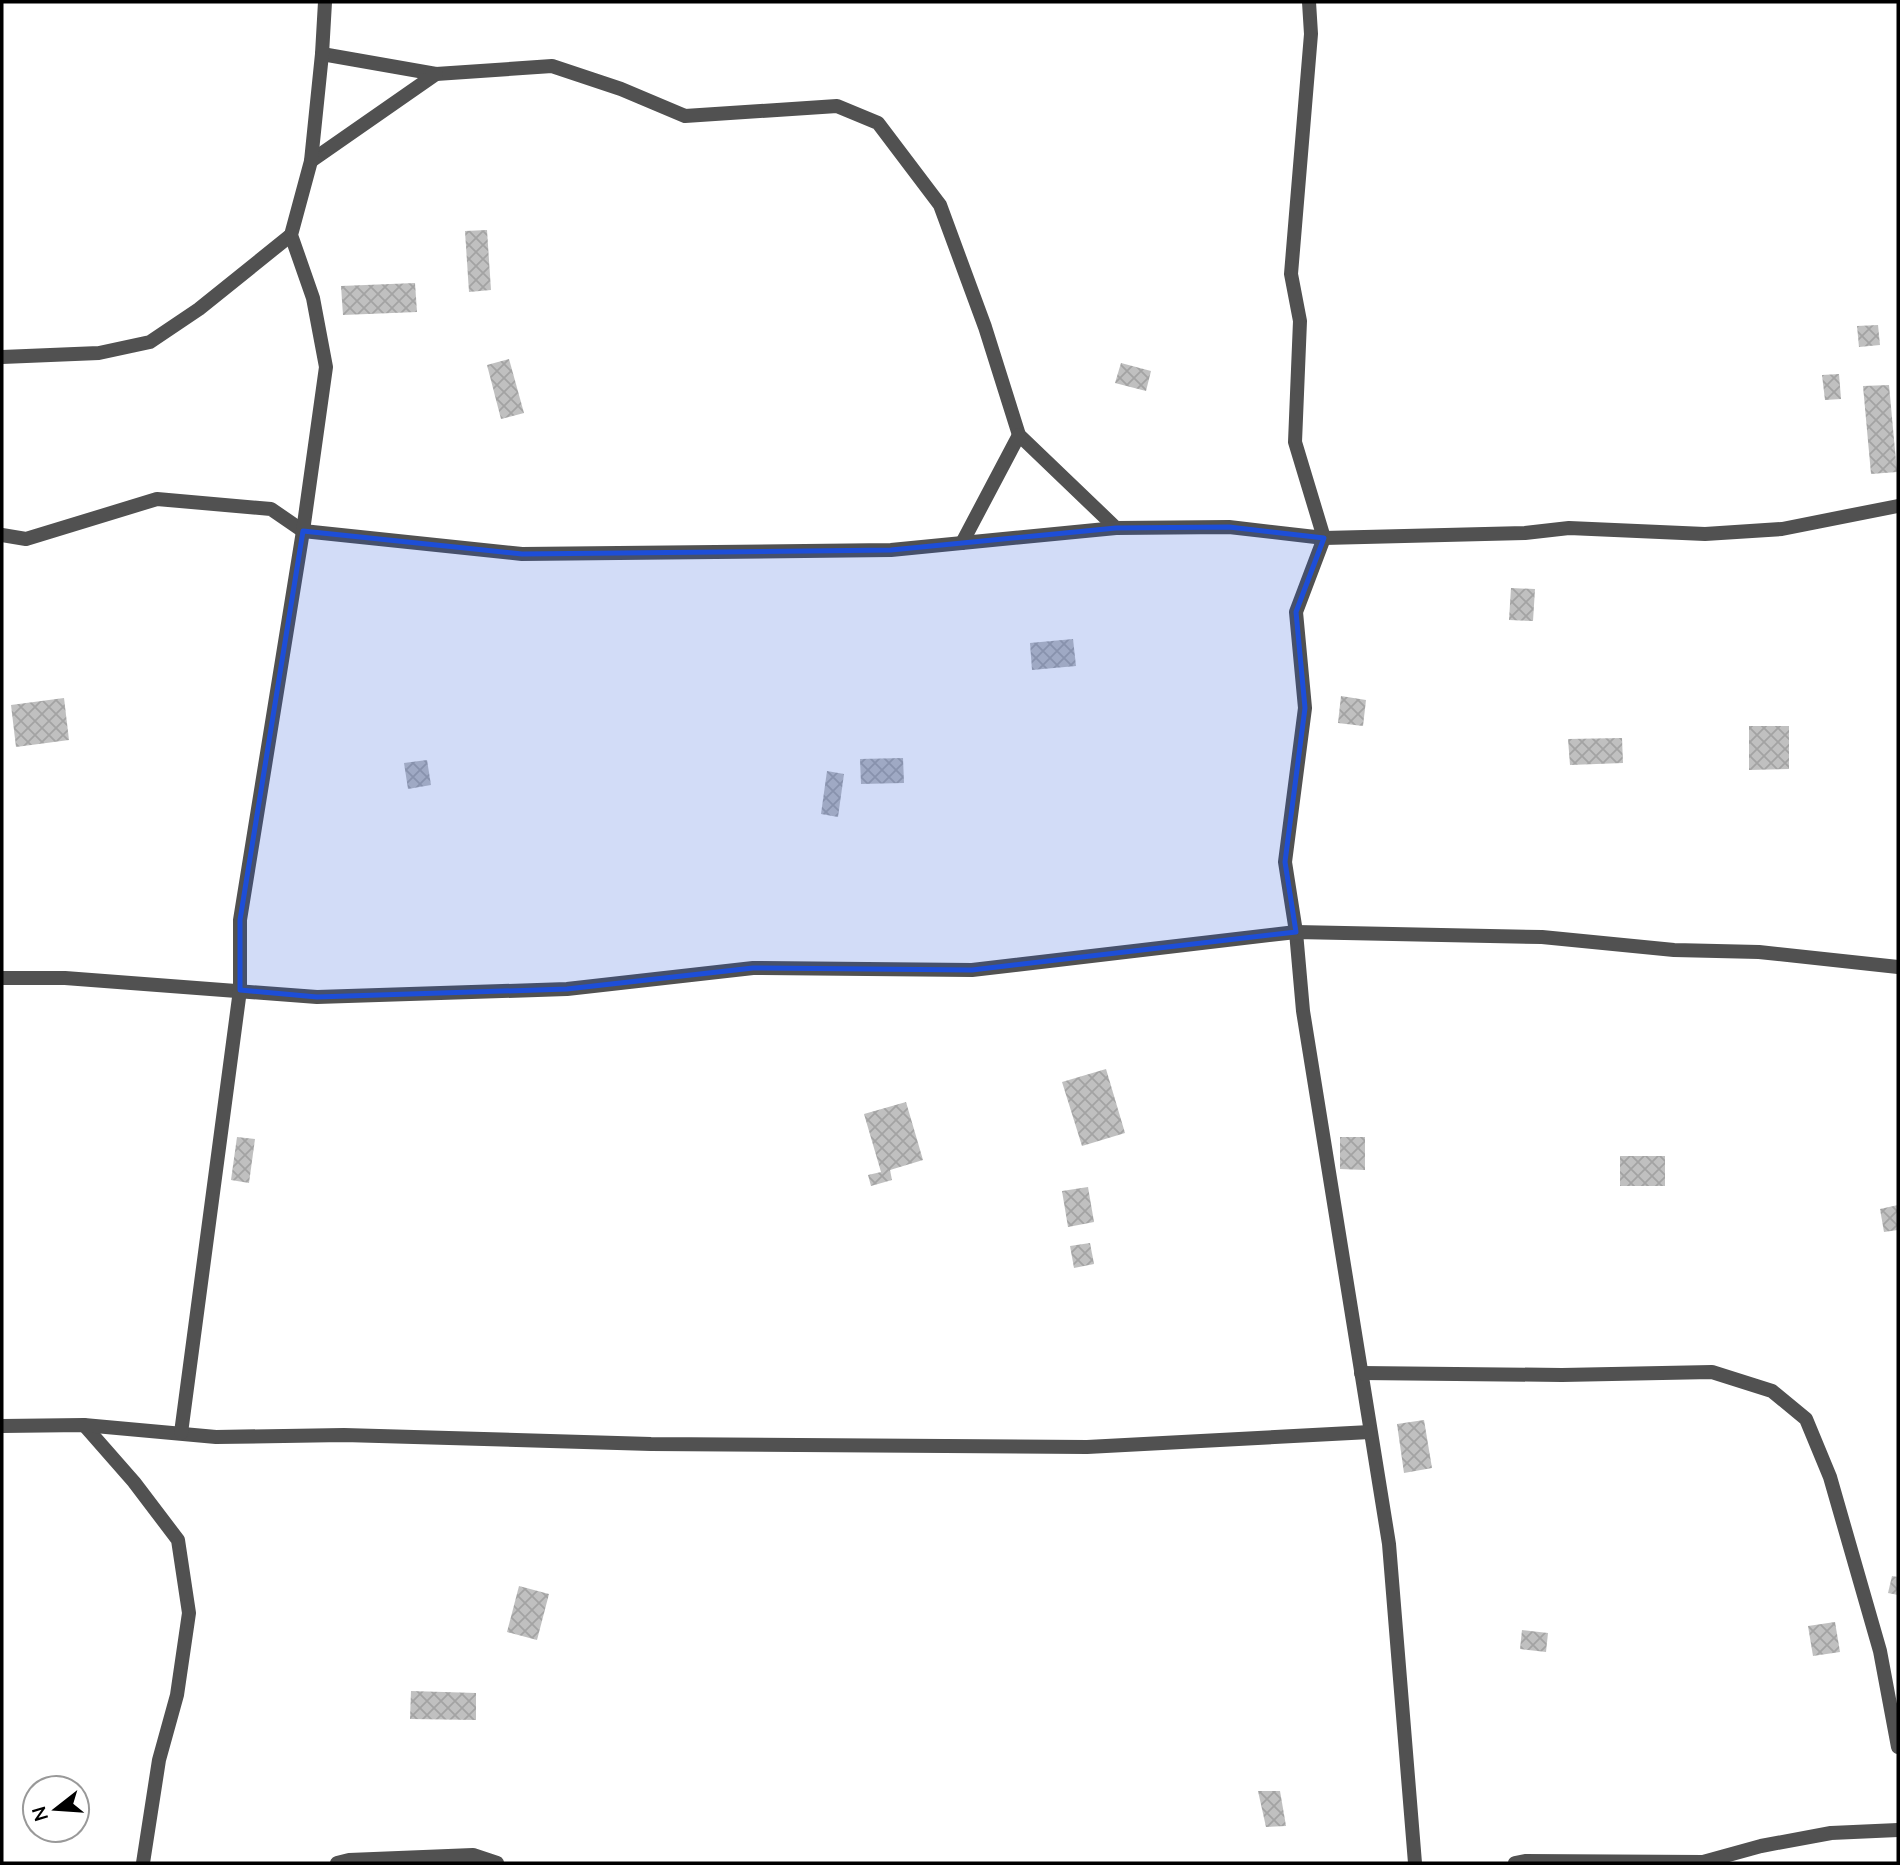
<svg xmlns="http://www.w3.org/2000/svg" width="1900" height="1865" font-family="Mulish,sans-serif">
  <defs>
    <pattern id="building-cross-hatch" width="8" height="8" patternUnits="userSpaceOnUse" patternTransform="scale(1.75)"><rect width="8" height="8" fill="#c0c0c0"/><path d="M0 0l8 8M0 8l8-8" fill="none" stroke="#a3a3a3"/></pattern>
  </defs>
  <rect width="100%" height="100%" fill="#fff"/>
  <!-- building -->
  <g fill="url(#building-cross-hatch)">
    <polygon points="487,230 491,290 469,292 465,231"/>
    <polygon points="415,283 417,312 343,315 341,286"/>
    <polygon points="1878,325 1880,345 1859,347 1857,326"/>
    <polygon points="509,359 524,413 501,419 487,365"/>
    <polygon points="1121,363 1151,371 1146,391 1115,383"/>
    <polygon points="1839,374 1841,399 1825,400 1822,375"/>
    <polygon points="1889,385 1897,472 1871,474 1863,386"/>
    <polygon points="1511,588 1535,589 1533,621 1509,620"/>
    <polygon points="1073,639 1076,666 1032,670 1030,643"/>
    <polygon points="1341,696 1366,700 1363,726 1338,723"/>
    <polygon points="64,698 69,740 16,747 11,705"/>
    <polygon points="1749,726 1789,726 1789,769 1749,770"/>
    <polygon points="1622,738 1623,763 1570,765 1568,739"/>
    <polygon points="903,758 904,783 861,784 860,759"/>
    <polygon points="427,760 431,785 408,789 404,763"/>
    <polygon points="827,771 844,774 838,817 821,814"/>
    <polygon points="1106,1069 1125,1133 1082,1146 1062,1082"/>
    <polygon points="906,1102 923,1160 890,1170 892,1180 871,1186 868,1175 881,1172 864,1114"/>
    <polygon points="237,1137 255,1139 249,1183 231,1180"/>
    <polygon points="1340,1137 1365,1137 1365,1170 1340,1169"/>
    <rect x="1620" y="1156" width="45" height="30"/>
    <polygon points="1088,1187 1094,1222 1068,1227 1062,1191"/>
    <polygon points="1898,1205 1898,1230 1884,1232 1880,1209"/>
    <polygon points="1090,1243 1094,1264 1074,1268 1070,1246"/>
    <polygon points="1424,1420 1432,1468 1404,1473 1397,1424"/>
    <polygon points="1892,1576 1898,1577 1898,1595 1888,1593"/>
    <polygon points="519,1586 549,1594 537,1640 507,1632"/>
    <polygon points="1835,1622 1840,1652 1813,1656 1808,1626"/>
    <polygon points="1522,1630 1548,1633 1546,1652 1520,1649"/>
    <polygon points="411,1691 476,1693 476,1720 410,1719"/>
    <polygon points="1258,1791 1280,1791 1286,1826 1266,1827"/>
  </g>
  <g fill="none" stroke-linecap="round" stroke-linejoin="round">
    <!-- street -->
    <g stroke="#515151" stroke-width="14">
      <polyline points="1309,2 1311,34 1291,274 1300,321 1295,442 1324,538 1296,612 1305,708 1285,862 1296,932 1303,1011 1389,1544 1415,1863"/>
      <polyline points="322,54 436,74 552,66 621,89 685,116 837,106 878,123 940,205 985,327 1019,435 1116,528"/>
      <polyline points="311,161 436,74"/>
      <polyline points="2,357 99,353 150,342 199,309 291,235"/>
      <polyline points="2,535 26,539 157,499 271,509 303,531 522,554 891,550 1116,528 1229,527 1324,538 1525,533 1569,528 1705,534 1782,529 1898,506"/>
      <polyline points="962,543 1019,435"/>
      <polyline points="2,978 65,978 317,997 567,989 753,968 972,970 1296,932 1542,937 1674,950 1759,952 1898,967"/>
      <polyline points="1361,1373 1562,1375 1712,1372 1772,1391 1806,1419 1830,1477 1880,1651 1898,1747"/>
      <polyline points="84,1425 134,1482 178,1540 189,1613 177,1695 159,1760 143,1863"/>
      <polyline points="2,1426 84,1425 216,1437 344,1435 651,1444 1087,1447 1370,1432"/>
      <polyline points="181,1433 240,990 240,920 303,531 326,367 313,298 291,235 311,161 322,54 325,2"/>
      <polyline points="337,1863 349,1860 473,1855 497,1863"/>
      <polyline points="1515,1863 1525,1861 1703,1862 1761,1846 1831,1833 1898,1830"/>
    </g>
  </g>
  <!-- marked area -->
  <path fill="#1d4ed8" fill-opacity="0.2" stroke="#1d4ed8" stroke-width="5" stroke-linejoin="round" d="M1229,527L1324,538L1296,612L1305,708L1285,862L1296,932L972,970L753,968L567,989L317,997L240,990V920L303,531L522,554L891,550L1116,528Z"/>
  <!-- border -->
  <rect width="1900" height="1865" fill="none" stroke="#000000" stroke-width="7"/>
  <!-- north arrow -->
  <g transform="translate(56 1809) rotate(253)"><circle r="33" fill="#ffffff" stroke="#999999" stroke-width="2"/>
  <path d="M0-5L12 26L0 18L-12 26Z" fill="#000000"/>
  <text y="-10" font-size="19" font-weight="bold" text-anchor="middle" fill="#000000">N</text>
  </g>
</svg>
